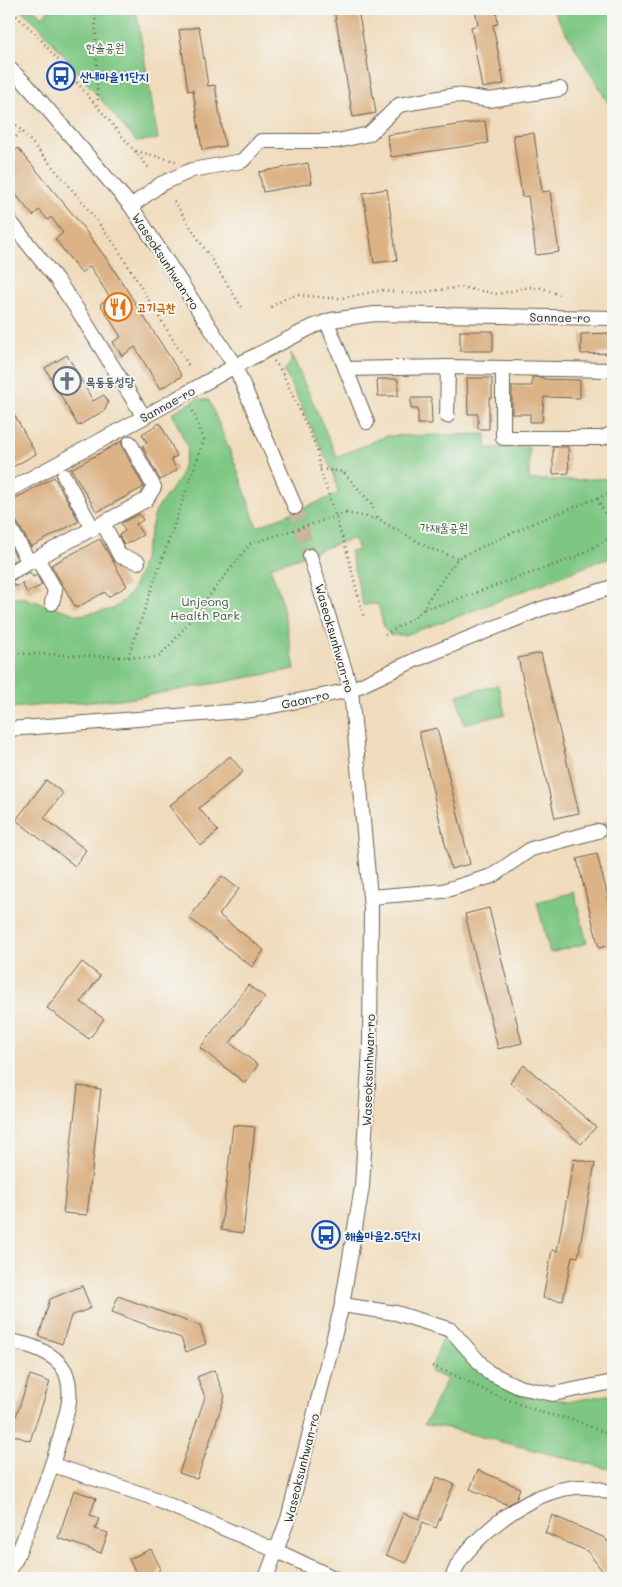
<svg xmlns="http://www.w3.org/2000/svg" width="622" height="1587" font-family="Mali,'Poor Story',sans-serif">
  <rect width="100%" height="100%" fill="#f6f6f2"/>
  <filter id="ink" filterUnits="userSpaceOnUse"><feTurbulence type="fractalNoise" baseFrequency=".02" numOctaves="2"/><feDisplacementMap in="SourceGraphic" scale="10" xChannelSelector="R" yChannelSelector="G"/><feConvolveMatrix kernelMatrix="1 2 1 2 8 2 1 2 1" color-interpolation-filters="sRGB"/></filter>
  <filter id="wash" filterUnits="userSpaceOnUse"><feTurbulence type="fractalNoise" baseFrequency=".0096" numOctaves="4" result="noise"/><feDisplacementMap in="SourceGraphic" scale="20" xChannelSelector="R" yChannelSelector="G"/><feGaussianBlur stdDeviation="1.12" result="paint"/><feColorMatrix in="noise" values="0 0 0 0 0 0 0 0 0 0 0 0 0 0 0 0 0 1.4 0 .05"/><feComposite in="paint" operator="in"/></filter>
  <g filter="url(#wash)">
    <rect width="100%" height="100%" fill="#f0dcbc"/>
    <!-- green -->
    <g fill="#7ec783" stroke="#4d7250">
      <polygon points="20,9 33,9 43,17 49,9 136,9 158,139 136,141 38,25"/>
      <polygon points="552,9 613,9 613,111"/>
      <polygon points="291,353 337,457 386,436 486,434 486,448 529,447 529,480 574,480 613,478 613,558 600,561 462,615 405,635 390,635 384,628 378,604 363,605 350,551 358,551 354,538 270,567 281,598 295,669 134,698 9,708 9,600 21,597 79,615 113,609 130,594 139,574 156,510 180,477 188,448 172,413 197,399 209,400 236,466 257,527 338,494 335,477 284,370 291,363"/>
      <polygon points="498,685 505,714 464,724 457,695"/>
      <polygon points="574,892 587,943 550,953 537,902"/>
      <polygon points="444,1335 503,1386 526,1397 572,1401 613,1394 613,1470 443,1427 424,1425 447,1379 430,1372"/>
    </g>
    <g id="blocks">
      <!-- building -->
      <g fill="#dcb386">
        <polygon points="334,9 358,9 376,113 353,117"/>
        <polygon points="475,9 496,9 498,24 493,25 504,84 482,88 471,27 478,25"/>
        <polygon points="199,27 208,86 215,85 225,146 202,150 193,90 188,91 179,30"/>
        <polygon points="485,121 488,143 391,157 387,135"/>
        <polygon points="534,133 542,192 550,191 559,252 536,255 528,196 522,197 513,135"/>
        <polygon points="18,148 76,218 109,262 182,376 160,389 135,347 122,356 113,342 121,337 100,304 110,298 90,266 81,273 55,239 63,233 51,217 48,220 39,210 33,216 9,186 9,157"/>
        <polygon points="308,163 312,183 263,192 259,172"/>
        <polygon points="387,189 397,260 374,263 363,193"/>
        <rect x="460" y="331" width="33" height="20"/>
        <polygon points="613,333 613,353 581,354 581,334"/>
        <polygon points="67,355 93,401 104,395 108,402 105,410 78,426 45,368"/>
        <polygon points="532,377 544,378 544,379 580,380 580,398 544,397 542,422 530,422 530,414 512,414 512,386 532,386"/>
        <polygon points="467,378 492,378 492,398 489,398 489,429 478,429 478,414 468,414"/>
        <polygon points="377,379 398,379 398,396 378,396"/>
        <polygon points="411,398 431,398 432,424 418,424 418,409 411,409"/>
        <polygon points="9,405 36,454 9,469"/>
        <polygon points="160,423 177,456 171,459 177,470 160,480 142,446 147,443 142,434"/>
        <polygon points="122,441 122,447 144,487 97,512 71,469"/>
        <polygon points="553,447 568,447 569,473 553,474"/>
        <polygon points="54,477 79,521 31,547 17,522 9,517 9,502"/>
        <polygon points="139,514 143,520 136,524 143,535 124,545 119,535 125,531 121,523"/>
        <polygon points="100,539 127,586 108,597 105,592 76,608 51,565"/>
        <polygon points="9,544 17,559 9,563"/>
        <polygon points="30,572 33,577 37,575 42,585 27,593 22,583 15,587 12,581"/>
        <polygon points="541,653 579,813 555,818 518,658"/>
        <polygon points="437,728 470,864 451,869 419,732"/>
        <polygon points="230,756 243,772 199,808 218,831 201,846 169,806"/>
        <polygon points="46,780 63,793 44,818 86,850 75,866 16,820"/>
        <polygon points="597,854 613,917 613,944 599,948 577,859"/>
        <polygon points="222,876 239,889 219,915 264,950 252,967 189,918"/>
        <polygon points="489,908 522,1043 498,1049 465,914"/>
        <polygon points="82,962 100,976 81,1002 104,1019 89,1039 47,1008"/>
        <polygon points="248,985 265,997 230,1043 258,1065 245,1083 200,1048"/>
        <polygon points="524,1065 596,1127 581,1144 510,1082"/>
        <polygon points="78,1086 101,1089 87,1215 63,1213"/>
        <polygon points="233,1125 255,1127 243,1233 221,1230"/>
        <polygon points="574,1159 595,1163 578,1257 572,1256 563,1301 543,1298 552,1250 557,1251"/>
        <polygon points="82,1286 91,1308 71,1316 62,1344 39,1336 50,1299"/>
        <polygon points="118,1296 200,1326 206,1344 186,1352 181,1338 112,1312"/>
        <polygon points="214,1370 225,1396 197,1479 179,1473 205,1397 197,1377"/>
        <polygon points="30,1375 50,1382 30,1441 10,1434"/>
        <polygon points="478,1470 520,1488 516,1500 508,1505 470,1489"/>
        <polygon points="437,1477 454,1484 436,1528 423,1522 406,1563 386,1555 403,1513 419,1519"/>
        <polygon points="74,1490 96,1498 90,1515 99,1518 95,1529 108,1533 101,1553 58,1538"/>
        <polygon points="552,1515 605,1538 613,1549 613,1578 608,1578 587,1551 545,1533"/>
        <polygon points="151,1549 160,1567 156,1578 134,1578 136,1573 129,1559"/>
      </g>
    </g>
  </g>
  <g filter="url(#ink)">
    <use href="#blocks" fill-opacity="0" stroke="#665f54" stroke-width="1"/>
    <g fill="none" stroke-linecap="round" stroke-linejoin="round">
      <!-- minor-tunnel -->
      <g stroke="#c6b69c" stroke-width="14" stroke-dasharray="14 7" stroke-linecap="butt">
        <polyline points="295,507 310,556"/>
        <polyline points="598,831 613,827"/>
      </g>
      <defs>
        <g id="minor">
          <polyline points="9,68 26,84 131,206 235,366 295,507"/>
          <polyline points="131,206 161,184 192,170 242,161 261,141 337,141 369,134 399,105 456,95 489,100 560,89"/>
          <polyline points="9,220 57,280 79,312 144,417"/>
          <polyline points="327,322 367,422"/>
          <polyline points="503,368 503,438 602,438 613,433"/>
          <polyline points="346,369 448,367 613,370"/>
          <polyline points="447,416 448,367"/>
          <polyline points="64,476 93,529"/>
          <polyline points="9,490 144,417 235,366 314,326 331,320 375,314 613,318"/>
          <polyline points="103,523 120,556 138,562"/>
          <polyline points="9,526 29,562"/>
          <polyline points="37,558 55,590 52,603"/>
          <polyline points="9,573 146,500 154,487 130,443"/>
          <polyline points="9,729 253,710 351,690 415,660 541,609 613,587"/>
          <polyline points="370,897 443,891 492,876 531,849 598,831"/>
          <polyline points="342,1305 396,1313 451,1330 488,1372 519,1387 553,1394 613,1382"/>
          <path d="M9,1341C28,1344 55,1352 65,1371C69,1380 70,1391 69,1401C68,1411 64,1421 62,1431C50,1476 32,1518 15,1561L9,1569"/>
          <polyline points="53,1465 148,1496 277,1551 334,1578"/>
          <polyline points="266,1578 288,1519 342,1305 362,1187 370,1048 371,908 351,690 310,556"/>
          <path d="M452,1578C454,1573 457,1566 460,1561C490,1520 561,1468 613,1494"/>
        </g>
      </defs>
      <!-- minor casing -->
      <use href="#minor" stroke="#665f54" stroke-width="16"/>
      <!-- path -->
      <g stroke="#665f54" stroke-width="2.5" stroke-dasharray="1 4" stroke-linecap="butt">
        <polyline points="9,9 36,34 149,168"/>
        <polyline points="95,9 98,107"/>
        <polyline points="610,9 613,19"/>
        <polyline points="9,118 22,131 80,199 116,246 189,366"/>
        <polyline points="9,144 22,131"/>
        <polyline points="136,151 179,162"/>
        <polyline points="174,201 243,309"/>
        <polyline points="271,307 288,297 299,295 329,298 342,298 383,290 409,294 461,287 497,294 530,287 543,288 559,295"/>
        <polyline points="274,361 282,372 317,449 320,469 346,549 364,618"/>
        <polyline points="320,469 343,472 371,503 378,518"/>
        <polyline points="597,499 613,529"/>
        <polyline points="346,513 378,519 431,549 458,558"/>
        <polyline points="424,609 444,604 576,557 613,536"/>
        <polyline points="385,635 415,617 424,609 427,601 458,558 536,522 613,492"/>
        <polyline points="9,653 150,658 159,656 173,642 250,544"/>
        <polyline points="128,657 204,439 191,407"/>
        <polyline points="432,1366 450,1373 495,1395 546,1414 571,1419 613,1436"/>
      </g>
      <!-- minor -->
      <use href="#minor" stroke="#fff" stroke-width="14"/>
      <!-- path-bridge -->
      <polyline stroke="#665f54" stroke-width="2.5" stroke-dasharray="1 4" stroke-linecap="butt" points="250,544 346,513"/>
    </g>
  </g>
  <!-- icons -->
  <defs>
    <symbol id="bus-ring" viewBox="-11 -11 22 22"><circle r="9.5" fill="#f6f6f2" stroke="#1a4fb4" stroke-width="1.5"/><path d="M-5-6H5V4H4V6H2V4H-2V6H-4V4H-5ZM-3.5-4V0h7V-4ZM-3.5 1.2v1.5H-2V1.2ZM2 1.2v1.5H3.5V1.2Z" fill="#1a4fb4"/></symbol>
    <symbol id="restaurant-ring" viewBox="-11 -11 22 22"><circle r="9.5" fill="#f6f6f2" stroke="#e8710a" stroke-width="1.5"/><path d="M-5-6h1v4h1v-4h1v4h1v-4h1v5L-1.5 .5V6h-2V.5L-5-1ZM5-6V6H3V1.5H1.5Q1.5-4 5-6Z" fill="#e8710a"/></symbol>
    <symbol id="church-ring" viewBox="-11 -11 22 22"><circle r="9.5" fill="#f6f6f2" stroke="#6b7280" stroke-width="1.5"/><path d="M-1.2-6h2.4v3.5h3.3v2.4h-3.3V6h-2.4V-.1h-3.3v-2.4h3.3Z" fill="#6b7280"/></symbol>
  </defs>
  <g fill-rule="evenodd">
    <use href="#bus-ring" x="45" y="60" width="32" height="32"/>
    <use href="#restaurant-ring" x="102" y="291" width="32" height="32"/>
    <use href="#church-ring" x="51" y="365" width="32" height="32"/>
    <use href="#bus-ring" x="310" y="1219" width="32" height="32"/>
  </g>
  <g text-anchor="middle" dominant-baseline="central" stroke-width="4" stroke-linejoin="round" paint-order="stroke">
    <!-- park labels -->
    <g font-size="12" fill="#3e5840" stroke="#f6f6f2">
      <text x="105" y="47">한솔공원</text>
      <text x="444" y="527">가재울공원</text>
      <text x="205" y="601">Unjeong<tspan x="205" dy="14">Health Park</tspan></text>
    </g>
    <!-- transit labels -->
    <g font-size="12" font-weight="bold" fill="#164399" stroke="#f6f6f2" text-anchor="start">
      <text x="80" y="76">산내마을11단지</text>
      <text x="345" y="1235">해솔마을2.5단지</text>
    </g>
    <!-- street labels -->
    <g font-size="12" fill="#1c1c1c" stroke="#f6f6f2">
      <text transform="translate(166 261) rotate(57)">Waseoksunhwan-ro</text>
      <text transform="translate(560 317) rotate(1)">Sannae-ro</text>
      <text transform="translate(167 404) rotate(-29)">Sannae-ro</text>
      <text transform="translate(335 638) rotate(74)">Waseoksunhwan-ro</text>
      <text transform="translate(305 699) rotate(-12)">Gaon-ro</text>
      <text transform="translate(368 1070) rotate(-88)">Waseoksunhwan-ro</text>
      <text transform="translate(301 1468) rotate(-76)">Waseoksunhwan-ro</text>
    </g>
    <!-- food labels -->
    <g font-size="12" font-weight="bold" fill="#c56008" stroke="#f6f6f2" text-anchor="start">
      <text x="137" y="307">고기극찬</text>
    </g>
    <!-- worship labels -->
    <g font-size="12" font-weight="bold" fill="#5b616d" stroke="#f6f6f2" text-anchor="start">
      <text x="86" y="381">목동동성당</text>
    </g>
  </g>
  <!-- margin -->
  <rect width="622" height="1587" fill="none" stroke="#f6f6f2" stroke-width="30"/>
</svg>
